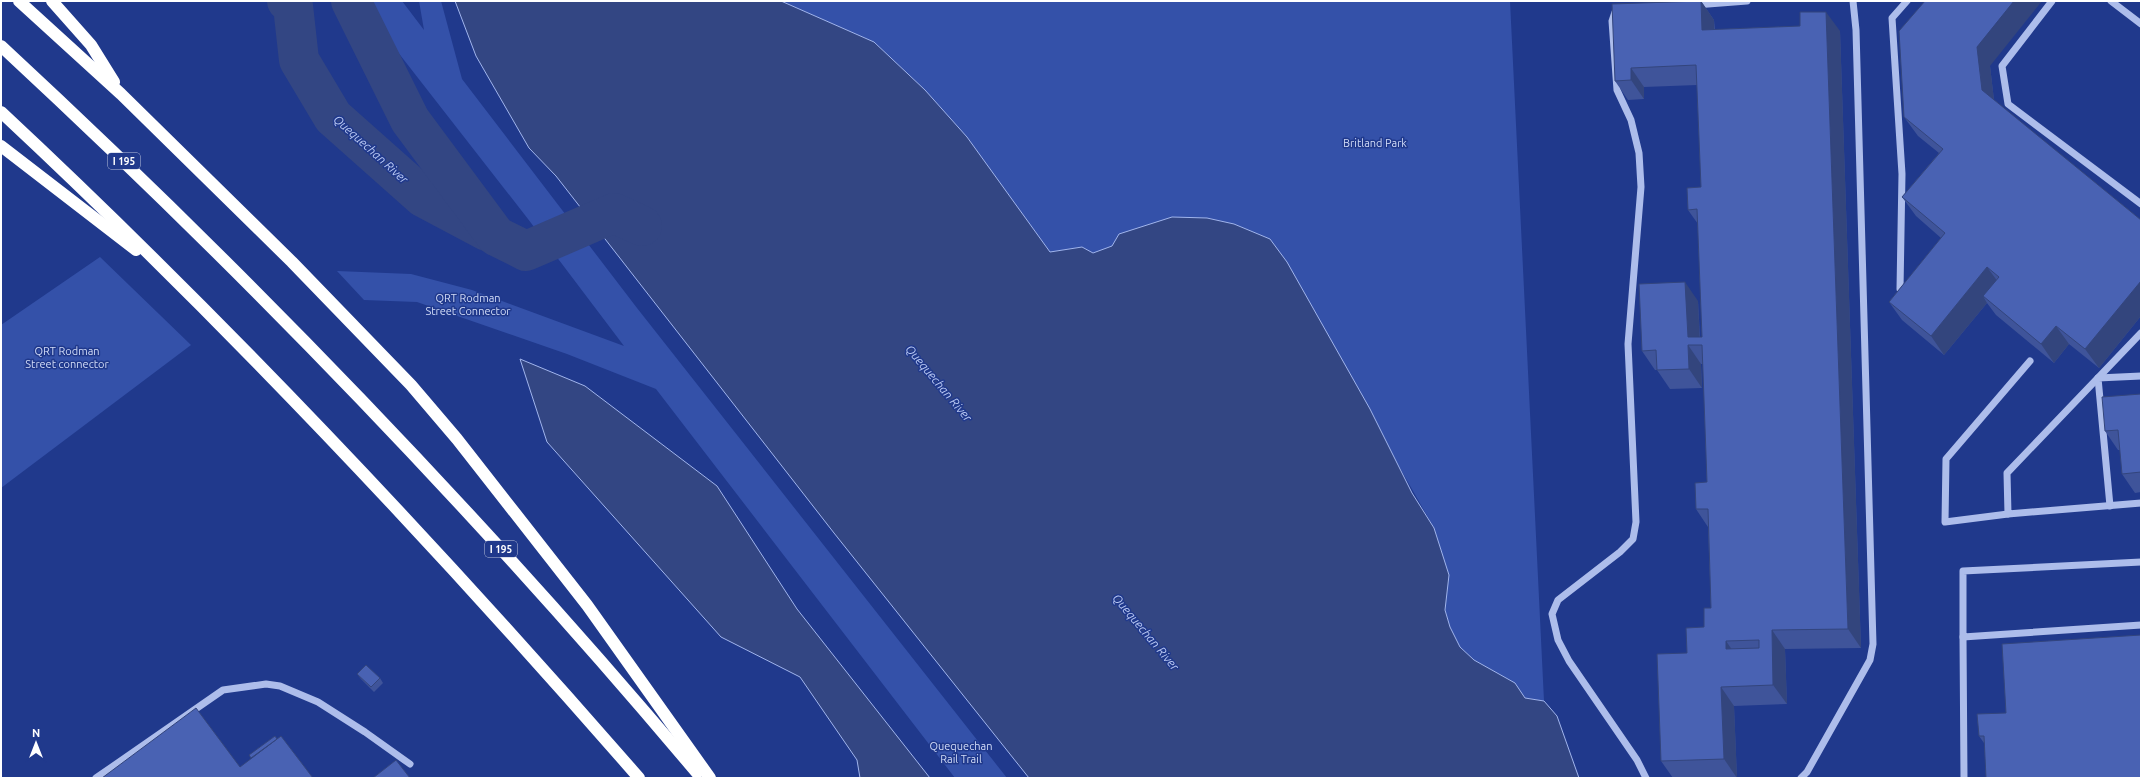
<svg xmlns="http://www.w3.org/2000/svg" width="2142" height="779" font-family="Ubuntu,sans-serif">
  <rect width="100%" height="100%" fill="#20398c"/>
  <!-- green -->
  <g fill="#3451a9">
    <polygon points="358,1 402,1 424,30 419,1 441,1 462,79 637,308 1007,778 955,778 656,389 567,354 417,302 364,300 337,271 411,274 472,290 624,346 528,219"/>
    <polygon points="781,1 1510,1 1544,701 1525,698 1515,683 1474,660 1460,647 1450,627 1445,610 1449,575 1434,528 1270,239 1234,224 1207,218 1093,253 1082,247 1050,252 967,137 925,90 874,42"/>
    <polygon points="100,257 191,345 1,488 1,325"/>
  </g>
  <!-- water -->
  <g fill="#334683" stroke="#a1b5ed">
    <polygon points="455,1 781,1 874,42 925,90 967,137 1050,252 1082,247 1093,253 1112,246 1119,234 1172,217 1207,218 1234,224 1270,239 1287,262 1370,409 1412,493 1434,528 1449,575 1445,610 1450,627 1460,647 1474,660 1515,683 1525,698 1544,701 1557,716 1579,778 1029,778 834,533 556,176 529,148 476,56"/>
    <polygon points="520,359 585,386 717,486 797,609 930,778 860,778 857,760 800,677 721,637 547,442"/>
  </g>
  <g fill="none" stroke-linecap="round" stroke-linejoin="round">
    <!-- river -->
    <g stroke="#334683" stroke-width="40">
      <polyline points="287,1 293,6 299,60 333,117 423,197 487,231"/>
      <polyline points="351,1 410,120 496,236 526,251 614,213 642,226"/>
    </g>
    <!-- minor -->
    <g stroke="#adbdeb" stroke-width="7">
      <polyline points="2052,1 2002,66 2008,104 2141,204"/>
      <polyline points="2111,1 2141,24"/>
      <polyline points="1695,5 1747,1"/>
      <polyline points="1615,12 1612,21 1617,90 1631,120 1639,153 1641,187 1628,344 1636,522 1633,539 1620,552 1558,600 1552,614 1558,640 1569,661 1637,760 1646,778"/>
      <polyline points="1900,289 1902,174 1892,18 1907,1"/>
      <polyline points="2141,333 2007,473 2008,514 2141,503"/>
      <polyline points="2110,506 2098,378 2141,376"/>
      <polyline points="2008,514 1945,522 1946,459 2030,361"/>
      <polyline points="2141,562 1963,571 1963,637 2141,625"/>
      <polyline points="1963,637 1964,778"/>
      <polyline points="96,778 223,690 266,684 280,686 318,702 365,732 410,764"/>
      <polyline points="1801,778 1807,772 1870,660 1873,644 1856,30 1853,1"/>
    </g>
    <!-- highway -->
    <g stroke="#fff" stroke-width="12">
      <polyline points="19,1 121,94 292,262 411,385 457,439 587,605 710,778"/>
      <polyline points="52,1 91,45 114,82"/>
      <path d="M1,46C247,274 481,516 697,773"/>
      <path d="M1,112C226,322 437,546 639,778"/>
      <polyline points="1,146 136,250"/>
    </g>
  </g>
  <!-- wall -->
  <g fill="#3f549a">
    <polygon points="1701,1 1714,20 1715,29 1840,31 1861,648 1785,649 1787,704 1734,706 1737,778 1673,778 1661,761 1687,653 1704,627 1711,608 1708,527 1696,509 1707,482 1703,364 1701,364 1702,388 1670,389 1657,370 1655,370 1642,351 1698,301 1700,337 1702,337 1698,224 1688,210 1701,187 1697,85 1644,87 1644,99 1628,100 1615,81"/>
    <polygon points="1990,66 1994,100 2141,220 2141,316 2099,368 2069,344 2054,363 1996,315 1987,303 1944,355 1902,320 1889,302 1941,238 1916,216 1902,197 1939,153 1918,136 1904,117"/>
    <polygon points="2141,394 2141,492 2135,493 2122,474 2120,450 2118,450 2105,431"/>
    <polygon points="357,674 380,678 383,683 374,692 361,679"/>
    <polygon points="2006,713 1984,743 1979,736"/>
  </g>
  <!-- shaded-wall -->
  <g fill="#33457d">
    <polygon points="1701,1 1714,20 1715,49 1702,30"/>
    <polygon points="2014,1 2042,1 1990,66 1995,109 1982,90 1977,47"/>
    <polygon points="1826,12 1840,31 1861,648 1848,629"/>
    <polygon points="1631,68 1644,87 1644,99 1631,80"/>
    <polygon points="1987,267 2001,286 1983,296 1987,303 1944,355 1931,336"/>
    <polygon points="2141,281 2141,316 2099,368 2085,349"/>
    <polygon points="1685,282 1698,301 1700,345 1688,337"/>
    <polygon points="2056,326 2069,344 2054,363 2041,344"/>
    <polygon points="1688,345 1701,364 1702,388 1689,369"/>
    <polygon points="1772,630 1785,649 1787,704 1773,685"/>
    <polygon points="1726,641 1739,660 1726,649"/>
    <polygon points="1721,687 1734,706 1737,778 1724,759"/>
  </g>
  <!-- building -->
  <g fill="#4962b3" stroke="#33457d" fill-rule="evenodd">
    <path d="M1701,1L1702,30L1800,26V12H1826L1848,629L1772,630L1773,685L1721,687L1724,759L1661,761L1657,654L1687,653L1686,628L1704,627V608H1711L1708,509H1696L1695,483L1707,482L1702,345H1688L1689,369L1657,370L1656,350L1642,351L1639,284L1685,282L1688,337H1702L1697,209L1688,210L1687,188L1701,187L1696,65L1631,68V80L1615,81L1612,4ZM1759,640V648L1726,649V641Z"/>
    <polygon points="1925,1 2014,1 1977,47 1982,90 2141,220 2141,281 2085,349 2056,326 2041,344 1983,296 1999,277 1987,267 1931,336 1889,302 1945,233 1902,197 1943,149 1904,117 1899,31"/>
    <polygon points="2141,394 2141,472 2122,474 2118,430 2105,431 2102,397"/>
    <polygon points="2141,635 2141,778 1986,778 1984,736 1979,736 1977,714 2006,713 2002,644"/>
    <polygon points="366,665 380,678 371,687 357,674"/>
    <polygon points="196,708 240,767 281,736 313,778 102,778"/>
    <polygon points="275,736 277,739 251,758 249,755"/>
    <polygon points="396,760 410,778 373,778"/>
  </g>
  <g text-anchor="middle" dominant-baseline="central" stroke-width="3" stroke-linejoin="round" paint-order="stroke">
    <!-- shield labels -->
    <g fill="#20398c" stroke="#bcc4dc" stroke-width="1">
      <rect x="108" y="153" width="32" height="16" rx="3"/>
      <rect x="485" y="541" width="32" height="16" rx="3"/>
    </g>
    <g font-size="10" font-weight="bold" fill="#fff">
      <text x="124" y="161">I 195</text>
      <text x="501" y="549">I 195</text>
    </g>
    <!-- park labels -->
    <g font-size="11" fill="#d2dcf8" stroke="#20398c">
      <text x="1375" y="143">Britland Park</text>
      <text x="468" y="298">QRT Rodman<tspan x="468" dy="13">Street Connector</tspan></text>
      <text x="67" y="351">QRT Rodman<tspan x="67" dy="13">Street connector</tspan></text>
      <text x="961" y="746">Quequechan<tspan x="961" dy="13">Rail Trail</tspan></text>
    </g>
    <!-- water labels -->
    <g font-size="12" font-style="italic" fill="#b9c8f3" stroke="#20398c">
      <text transform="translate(371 149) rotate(42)">Quequechan River</text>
      <text transform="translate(939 383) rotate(50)">Quequechan River</text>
      <text transform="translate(1146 632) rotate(50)">Quequechan River</text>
    </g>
  </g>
  <!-- border -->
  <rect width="2142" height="779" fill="none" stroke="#ffffff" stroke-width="4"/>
  <!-- north arrow -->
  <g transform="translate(36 743)" stroke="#20398c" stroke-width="3" paint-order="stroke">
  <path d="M0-3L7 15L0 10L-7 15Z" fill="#ffffff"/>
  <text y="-6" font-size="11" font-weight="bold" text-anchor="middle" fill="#ffffff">N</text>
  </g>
</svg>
